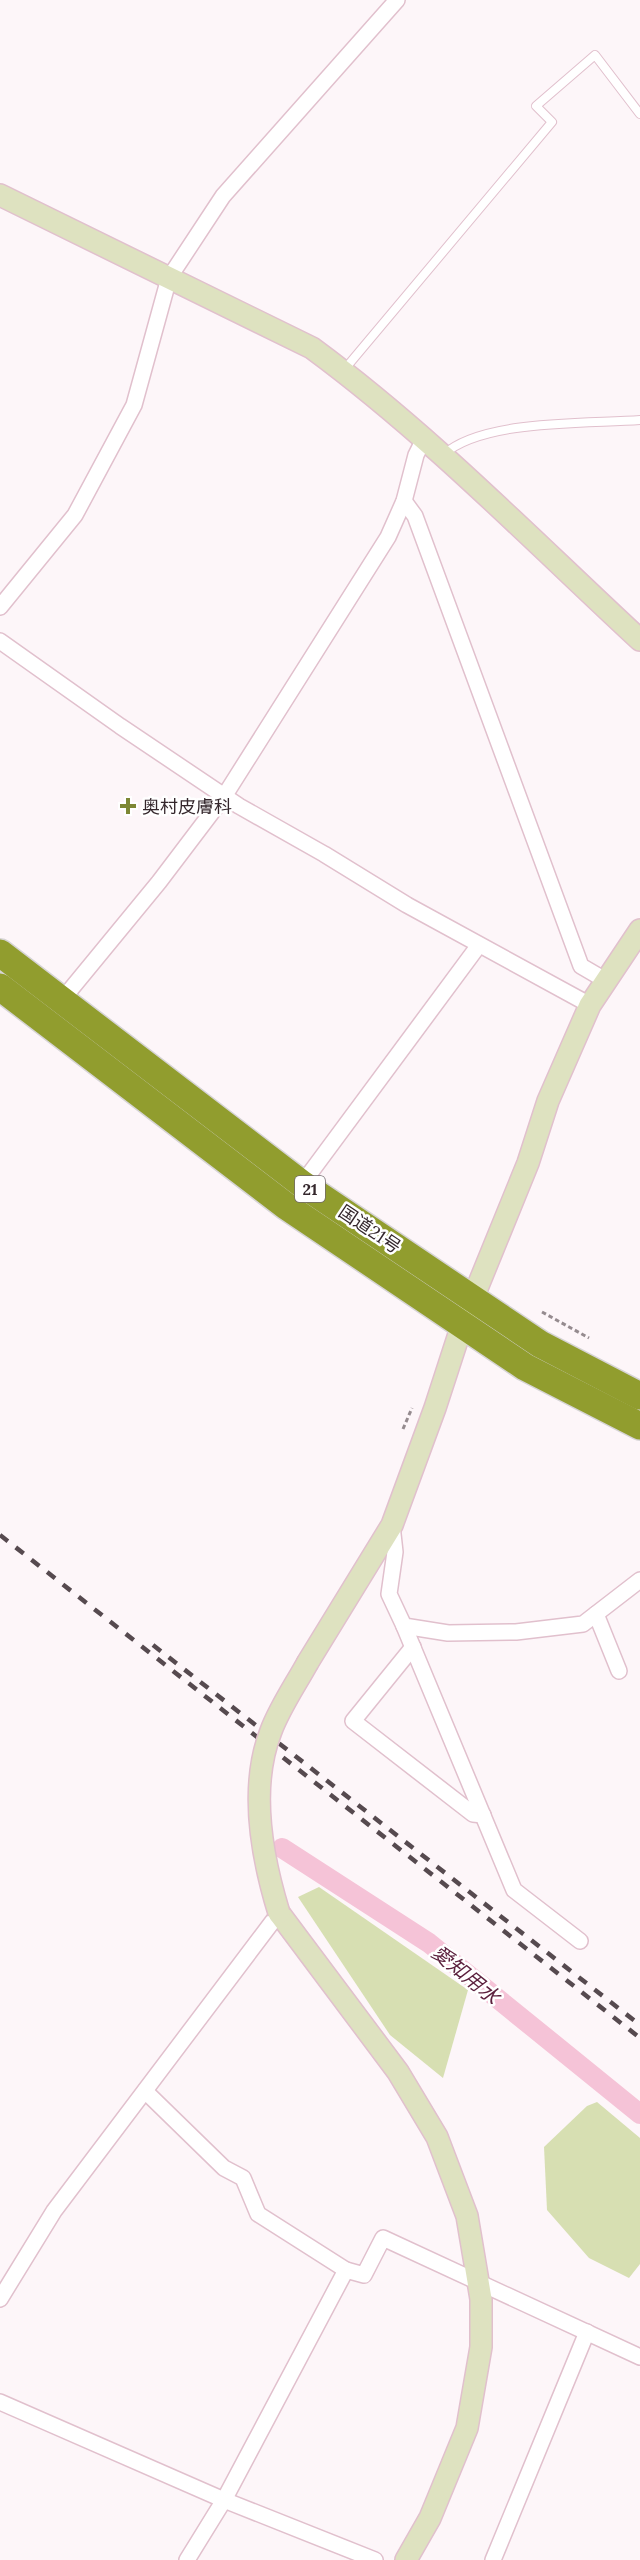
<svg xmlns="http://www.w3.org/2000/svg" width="640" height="2560" font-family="Lora,'Noto Sans JP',serif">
  <rect width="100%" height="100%" fill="#fdf6f9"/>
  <!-- green -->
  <g fill="#d7dfb2">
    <polygon points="319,1887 468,1990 443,2078 390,2035 298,1897"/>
    <polygon points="597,2102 640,2138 640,2264 629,2278 589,2258 547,2210 544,2147 587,2106"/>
  </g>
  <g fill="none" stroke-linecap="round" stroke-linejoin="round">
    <!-- canal -->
    <polyline stroke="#f5c3d7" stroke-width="20" points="282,1848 429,1943 640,2114"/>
    <defs>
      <g id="lane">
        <polyline points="344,370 552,122 536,106 595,55 640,114"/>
        <path d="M443,455C482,419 588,424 640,420"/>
      </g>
      <g id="street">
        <polyline points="404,501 415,516 581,966 605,980"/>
        <polyline points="0,607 75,515 134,405 169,278 223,196 397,0"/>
        <polyline points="0,641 120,726 239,806 324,854 407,905 590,1005"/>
        <polyline points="62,1000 159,882 225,795 388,537 404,501 416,455 424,439"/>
        <polyline points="302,1184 479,945"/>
        <polyline points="392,1525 395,1552 389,1594 404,1626 448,1633 516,1632 583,1624 640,1580"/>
        <polyline points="596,1614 619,1671"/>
        <polyline points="404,1626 514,1890 580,1941"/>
        <polyline points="413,1647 353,1721 473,1814 483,1815"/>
        <polyline points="145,2091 224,2168 243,2178 258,2214 346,2270 364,2275 383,2238 640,2357"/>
        <polyline points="0,2299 54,2211 279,1913"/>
        <polyline points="0,2402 224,2500 375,2560"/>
        <polyline points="187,2560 224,2500 346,2270"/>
        <polyline points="493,2560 587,2332"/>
      </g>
      <g id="secondary">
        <path d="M0,195L312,348C430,435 533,541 640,640"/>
        <polyline points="308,1662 392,1525 435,1408 462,1325 528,1163 548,1101 590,1005 640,930"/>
        <polyline points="279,1913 398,2072 437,2137 467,2216 481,2299 481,2347 467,2428 430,2518 406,2560"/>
      </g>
      <g id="highway">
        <polyline points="0,953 302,1184 540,1344 640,1396"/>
        <polyline points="0,987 286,1206 525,1367 640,1426"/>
      </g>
    </defs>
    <!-- lane casing -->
    <use href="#lane" stroke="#e1c0cd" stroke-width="10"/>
    <!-- street casing -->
    <use href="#street" stroke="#e1c0cd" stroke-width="18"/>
    <!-- secondary casing -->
    <use href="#secondary" stroke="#e1c0cd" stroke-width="24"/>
    <!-- highway casing -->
    <use href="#highway" stroke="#d6d4d5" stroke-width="30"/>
    <!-- path -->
    <g stroke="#958b8f" stroke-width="3" stroke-dasharray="4.5 3" stroke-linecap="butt">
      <polyline points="542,1312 589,1338"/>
      <polyline points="403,1429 412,1408"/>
    </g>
    <!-- lane -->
    <use href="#lane" stroke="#fff" stroke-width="8"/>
    <!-- street -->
    <use href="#street" stroke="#fff" stroke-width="15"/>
    <!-- secondary -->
    <use href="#secondary" stroke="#dee2c0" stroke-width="21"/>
    <!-- highway -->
    <use href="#highway" stroke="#919d2e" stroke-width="27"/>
    <!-- rail -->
    <g stroke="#564a4f" stroke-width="4.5" stroke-dasharray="10 10" stroke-linecap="butt">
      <polyline points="0,1535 640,2038"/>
      <polyline points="153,1645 640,2025"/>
    </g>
    <defs>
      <path id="secondary-bridge" d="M279,1913C262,1858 249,1787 271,1731C280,1707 296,1684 308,1662"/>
    </defs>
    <!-- secondary-bridge casing -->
    <use href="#secondary-bridge" stroke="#e1c0cd" stroke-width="24" stroke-linecap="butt"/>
    <!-- secondary-bridge -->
    <use href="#secondary-bridge" stroke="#dee2c0" stroke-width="21"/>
  </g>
  <!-- markers -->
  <path fill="#7d8734" stroke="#fff" stroke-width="2" d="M125 797h6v6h6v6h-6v6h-6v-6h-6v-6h6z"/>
  <g text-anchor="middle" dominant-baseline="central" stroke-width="5" stroke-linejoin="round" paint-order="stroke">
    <!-- shield labels -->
    <rect fill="#fff" stroke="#71686b" stroke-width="1.5" x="295" y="1176" width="30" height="26" rx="4.5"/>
    <g font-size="16" font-weight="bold" fill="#34272c">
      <text x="310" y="1189">21</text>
    </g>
    <!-- poi labels -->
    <g font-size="18" fill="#34272c" stroke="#fff" text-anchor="start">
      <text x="142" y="806">奥村皮膚科</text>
    </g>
    <!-- street labels -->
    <g font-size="18" fill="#34272c" stroke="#fff">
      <text transform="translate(370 1229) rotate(34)">国道21号</text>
    </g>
    <!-- water labels -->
    <g font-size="20" font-style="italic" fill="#5c213e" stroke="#fff">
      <text transform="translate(466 1974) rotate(39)">愛知用水</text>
    </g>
  </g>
</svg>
